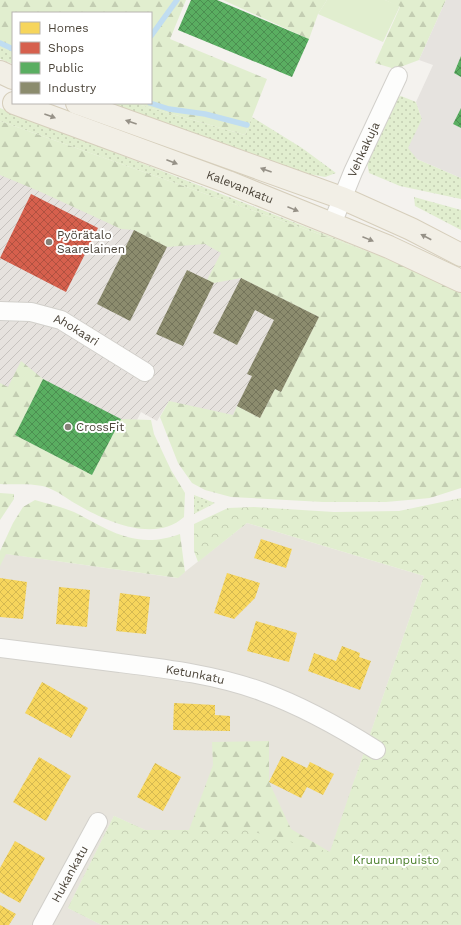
<svg xmlns="http://www.w3.org/2000/svg" width="461" height="925" font-family="'Work Sans',sans-serif">
  <defs>
    <pattern id="industrial-furrows" width="10" height="10" patternUnits="userSpaceOnUse"><rect width="10" height="10" fill="#e6e2de"/><path d="M-1 1l2-2M0 10L10 0M9 11l2-2" fill="none" stroke="#c7c3bf"/></pattern>
    <pattern id="grass-dots" width="8" height="8" patternUnits="userSpaceOnUse"><rect width="8" height="8" fill="#e1eecf"/><path d="M2 2h.1M6 6h.1" fill="none" stroke="#c3cdb2" stroke-width="1.8" stroke-linecap="round"/></pattern>
    <pattern id="forest-firs" width="22" height="20" patternUnits="userSpaceOnUse"><rect width="22" height="20" fill="#e1eecf"/><path d="M5 1l3.5 6h-7zM16 11l3.5 6h-7z" fill="#c3cdb2"/></pattern>
    <pattern id="park-crowns" width="20" height="18" patternUnits="userSpaceOnUse"><rect width="20" height="18" fill="#e1eecf"/><path d="M2 6a3 3 0 1 1 6 0M12 15a3 3 0 1 1 6 0" fill="none" stroke="#c3cdb2"/></pattern>
    <pattern id="homes-cross-hatch" width="8" height="8" patternUnits="userSpaceOnUse"><rect width="8" height="8" fill="#f6d55c"/><path d="M0 0l8 8M0 8l8-8" fill="none" stroke="#d4b851"/></pattern>
    <pattern id="shops-cross-hatch" width="8" height="8" patternUnits="userSpaceOnUse"><rect width="8" height="8" fill="#d6604d"/><path d="M0 0l8 8M0 8l8-8" fill="none" stroke="#b05141"/></pattern>
    <pattern id="public-cross-hatch" width="8" height="8" patternUnits="userSpaceOnUse"><rect width="8" height="8" fill="#5aae61"/><path d="M0 0l8 8M0 8l8-8" fill="none" stroke="#4c8f51"/></pattern>
    <pattern id="industry-cross-hatch" width="8" height="8" patternUnits="userSpaceOnUse"><rect width="8" height="8" fill="#8c8c6e"/><path d="M0 0l8 8M0 8l8-8" fill="none" stroke="#74745b"/></pattern>
  </defs>
  <rect width="100%" height="100%" fill="#f4f2ee"/>
  <!-- residential -->
  <polygon fill="#e7e4dc" points="247,523 424,576 330,853 246,830 145,830 114,816 68,908 102,925 0,925 0,553 177,578"/>
  <!-- industrial -->
  <polygon fill="url(#industrial-furrows)" points="0,138 349,303 273,439 169,401 157,421 141,412 102,491 0,449"/>
  <!-- grass -->
  <g fill="url(#grass-dots)">
    <polygon points="0,43 13,49 13,64 0,59"/>
    <polygon points="401,96 416,102 422,119 417,159 461,178 461,199 400,186 369,173 367,163 396,98"/>
    <polygon points="111,103 134,103 245,135 252,117 302,148 336,173 325,177 309,174"/>
    <polygon points="0,108 378,255 0,121"/>
    <polygon points="414,197 461,210 461,230 415,206"/>
    <polygon points="194,495 215,503 194,514"/>
  </g>
  <!-- forest -->
  <g fill="url(#forest-firs)">
    <polygon points="0,0 186,0 170,39 267,79 245,135 134,103 151,103 151,13 13,13 13,49 0,43"/>
    <polygon points="223,0 327,0 318,14 309,39"/>
    <polygon points="385,0 446,0 419,60 395,69 375,63 400,7"/>
    <polygon points="0,121 378,255 461,291 461,488 430,498 386,502 323,502 231,497 205,490 192,483 178,463 160,417 169,401 233,415 237,406 260,418 275,389 281,392 319,317 241,278 214,283 207,280 221,253 205,244 167,247 134,230 121,229 41,192 0,175"/>
    <path d="M21,361L43,379L15,435L92,475L121,419L151,420L154,434L171,470L185,493L184,517C155,543 107,522 78,505C67,499 58,491 46,487C32,483 14,485 0,484V383L8,387Z"/>
    <polygon points="0,493 14,494 14,499 0,520"/>
    <path d="M35,500C48,504 62,507 74,512C111,531 136,550 180,534L185,572L178,578L6,554L0,566V551L13,523L23,507Z"/>
    <polygon points="269,741 269,782 291,829 330,852 355,778 392,841 102,925 68,908 114,816 145,830 189,830 213,765 212,742"/>
  </g>
  <!-- park -->
  <polygon fill="url(#park-crowns)" points="461,498 461,925 102,925 68,908 114,816 145,830 246,830 330,852 424,576 247,523 198,562 194,551 194,524 228,508 254,507 334,512 399,511"/>
  <!-- pitch -->
  <polygon fill="#e1eecf" points="327,0 385,0 400,6 383,42 318,14"/>
  <!-- parking -->
  <polygon fill="#e6e3df" points="446,0 461,0 461,56 454,73 461,77 461,108 453,124 461,128 461,178 417,159 408,148 422,119 416,102 433,65 419,60"/>
  <!-- homes -->
  <g fill="url(#homes-cross-hatch)">
    <polygon points="261,539 292,549 286,568 254,558"/>
    <polygon points="227,573 260,583 255,598 234,619 214,613"/>
    <polygon points="0,578 27,582 23,619 0,617"/>
    <polygon points="59,587 90,590 87,627 56,624"/>
    <polygon points="120,593 150,597 146,634 116,631"/>
    <polygon points="256,621 297,633 289,662 247,651"/>
    <polygon points="342,646 360,653 359,657 371,661 360,690 308,671 314,653 336,661"/>
    <polygon points="42,682 88,708 71,738 25,713"/>
    <polygon points="174,703 215,705 215,715 230,716 230,731 173,730"/>
    <polygon points="282,756 307,768 310,762 334,774 323,795 307,787 301,798 269,782"/>
    <polygon points="39,757 71,776 46,821 13,802"/>
    <polygon points="155,763 181,777 163,811 137,797"/>
    <polygon points="15,841 45,858 20,903 0,892 0,868"/>
    <polygon points="0,905 16,914 9,925 0,925"/>
  </g>
  <!-- shops -->
  <polygon fill="url(#shops-cross-hatch)" points="31,194 98,228 66,292 0,258"/>
  <!-- public -->
  <g fill="url(#public-cross-hatch)">
    <polygon points="191,0 217,0 309,39 292,77 178,30"/>
    <polygon points="461,56 461,77 454,73"/>
    <polygon points="461,108 461,128 453,124"/>
    <polygon points="43,379 121,419 92,475 15,435"/>
  </g>
  <!-- industry -->
  <g fill="url(#industry-cross-hatch)">
    <polygon points="134,230 167,247 130,321 97,304"/>
    <polygon points="187,270 214,283 183,346 156,334"/>
    <polygon points="241,278 319,317 281,392 275,389 260,418 237,406 252,376 247,374 274,320 255,310 237,345 213,333"/>
  </g>
  <g fill="none" stroke-linecap="round" stroke-linejoin="round">
    <!-- stream -->
    <g stroke="#c0ddf1" stroke-width="5.5">
      <polyline points="151,36 177,0"/>
      <polyline points="0,43 13,49"/>
      <polyline points="150,103 169,109 205,114 247,125"/>
    </g>
    <defs>
      <g id="minor">
        <path id="s1" d="M332,224L353,172L398,76"/>
        <path id="s2" d="M0,311L31,312L61,320L145,372"/>
        <path id="s3" d="M0,648C40,653 80,658 120,663C168,669 217,675 263,692C302,706 341,728 376,750"/>
        <path id="s4" d="M42,925L98,822"/>
      </g>
      <g id="major">
        <polyline points="0,72 13,78"/>
        <path id="s5" d="M14,103L228,182L389,247L461,281"/>
        <polyline points="77,103 342,198 411,229 461,255"/>
      </g>
    </defs>
    <!-- minor casing -->
    <use href="#minor" stroke="#d2d0cb" stroke-width="20"/>
    <!-- major casing -->
    <use href="#major" stroke="#d6cebb" stroke-width="24"/>
    <!-- minor -->
    <use href="#minor" stroke="#fdfdfc" stroke-width="18"/>
    <!-- major -->
    <use href="#major" stroke="#f2efe6" stroke-width="22"/>
  </g>
  <!-- one-way arrows -->
  <defs><path id="oneway-solid" d="M-6-.8H1V-3.2L6.5 0L1 3.2V.8H-6Z"/></defs>
  <g fill="#969187">
    <use href="#oneway-solid" transform="translate(50 116) rotate(20)"/>
    <use href="#oneway-solid" transform="translate(131 122) rotate(-161)"/>
    <use href="#oneway-solid" transform="translate(172 162) rotate(21)"/>
    <use href="#oneway-solid" transform="translate(266 170) rotate(-160)"/>
    <use href="#oneway-solid" transform="translate(293 209) rotate(22)"/>
    <use href="#oneway-solid" transform="translate(426 237) rotate(-152)"/>
    <use href="#oneway-solid" transform="translate(368 239) rotate(22)"/>
  </g>
  <!-- markers -->
  <g fill="#868178" stroke="#fff" stroke-width="1.5">
    <circle cx="49" cy="242" r="4"/>
    <circle cx="68" cy="427" r="4"/>
  </g>
  <g text-anchor="middle" dominant-baseline="central" stroke-width="4" stroke-linejoin="round" paint-order="stroke">
    <!-- street labels -->
    <g font-size="12" fill="#4b4439" stroke="#fff">
      <text stroke="none"><textPath href="#s1" startOffset="81">Vehkakuja</textPath></text>
      <text stroke="none"><textPath href="#s5" startOffset="241">Kalevankatu</textPath></text>
      <text stroke="none"><textPath href="#s2" startOffset="80">Ahokaari</textPath></text>
      <text stroke="none"><textPath href="#s3" startOffset="197">Ketunkatu</textPath></text>
      <text stroke="none"><textPath href="#s4" startOffset="58">Hukankatu</textPath></text>
    </g>
    <!-- poi labels -->
    <g font-size="12" fill="#4b4439" stroke="#fff" text-anchor="start">
      <text x="57" y="235">Pyörätalo<tspan x="57" dy="14">Saarelainen</tspan></text>
      <text x="76" y="427">CrossFit</text>
    </g>
    <!-- park labels -->
    <g font-size="12" fill="#4a7f2a" stroke="#fff">
      <text x="396" y="860">Kruununpuisto</text>
    </g>
  </g>
  <!-- legend -->
  <rect x="12" y="12" width="140" height="92" fill="#ffffff" stroke="#b7b4b0"/>
  <rect x="20" y="22" width="20" height="12" fill="#f6d55c" stroke="#b7b4b0"/>
  <text x="48" y="32" font-size="12" fill="#4b4439">Homes</text>
  <rect x="20" y="42" width="20" height="12" fill="#d6604d" stroke="#b7b4b0"/>
  <text x="48" y="52" font-size="12" fill="#4b4439">Shops</text>
  <rect x="20" y="62" width="20" height="12" fill="#5aae61" stroke="#b7b4b0"/>
  <text x="48" y="72" font-size="12" fill="#4b4439">Public</text>
  <rect x="20" y="82" width="20" height="12" fill="#8c8c6e" stroke="#b7b4b0"/>
  <text x="48" y="92" font-size="12" fill="#4b4439">Industry</text>
</svg>
